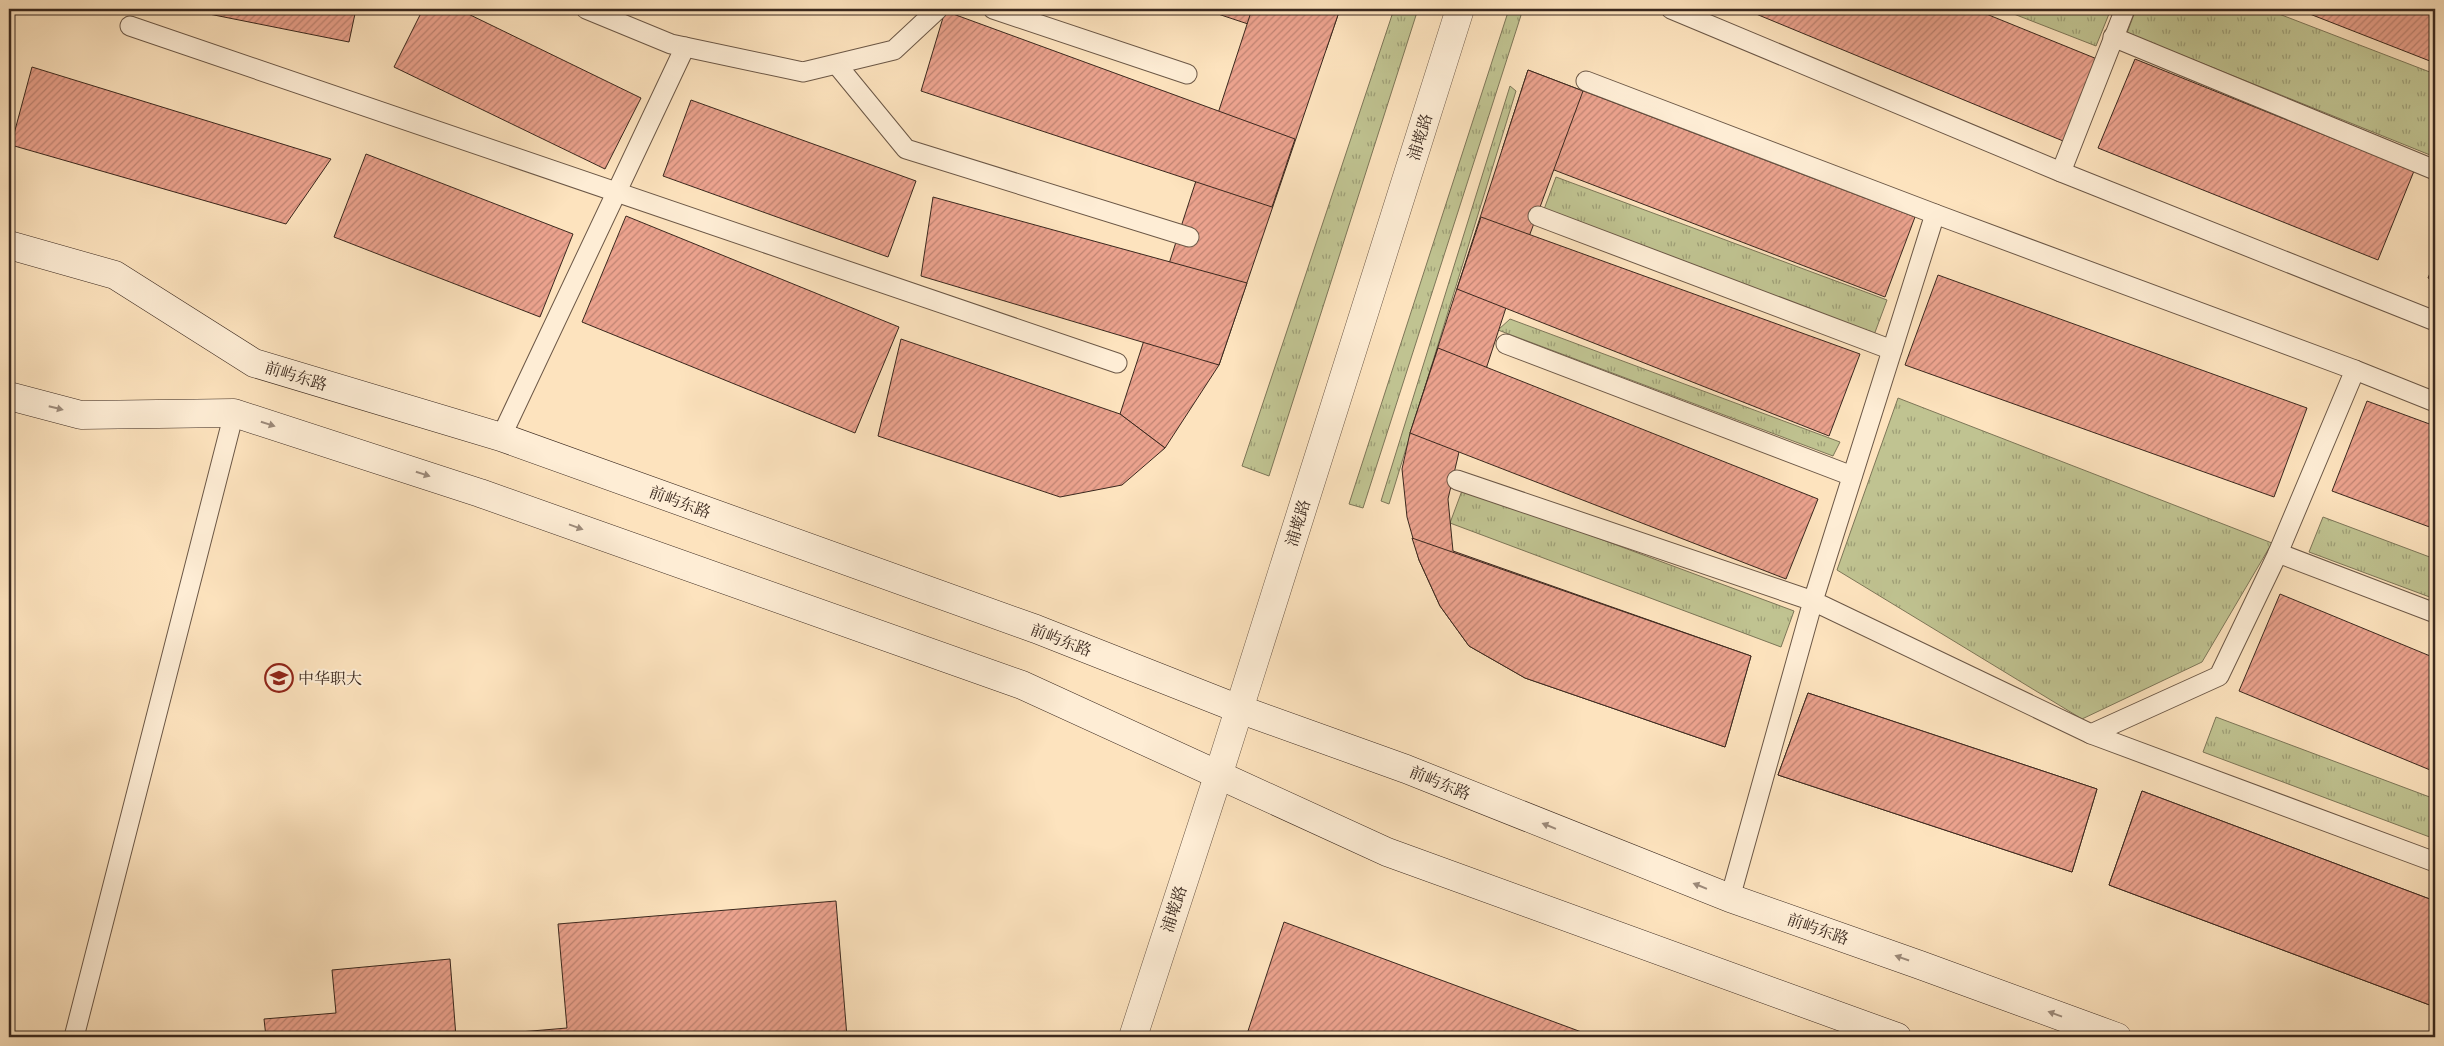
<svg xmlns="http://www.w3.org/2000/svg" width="2444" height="1046" font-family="'IM FELL French Canon','Noto Serif SC',serif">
  <defs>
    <pattern id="grass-tufts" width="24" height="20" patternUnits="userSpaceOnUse" patternTransform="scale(1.25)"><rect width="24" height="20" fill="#c0c391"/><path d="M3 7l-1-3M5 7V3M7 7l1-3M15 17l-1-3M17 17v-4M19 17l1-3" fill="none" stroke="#9d9e76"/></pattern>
    <pattern id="building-hatch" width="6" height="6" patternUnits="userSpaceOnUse" patternTransform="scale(1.25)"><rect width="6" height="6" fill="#eba28d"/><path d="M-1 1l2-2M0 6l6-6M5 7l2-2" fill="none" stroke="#bf8473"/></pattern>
  </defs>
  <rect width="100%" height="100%" fill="#fde3be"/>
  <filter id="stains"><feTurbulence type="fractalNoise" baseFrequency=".004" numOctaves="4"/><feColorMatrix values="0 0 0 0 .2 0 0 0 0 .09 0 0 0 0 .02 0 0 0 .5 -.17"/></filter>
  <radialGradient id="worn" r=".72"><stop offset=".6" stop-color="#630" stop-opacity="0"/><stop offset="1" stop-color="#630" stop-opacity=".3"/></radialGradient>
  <!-- grass -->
  <g fill="url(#grass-tufts)" stroke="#7d7658">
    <polygon points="1394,9 1418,9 1269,476 1242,466"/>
    <polygon points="1509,9 1523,9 1363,508 1349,504"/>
    <polygon points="2001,9 2111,9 2096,46"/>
    <polygon points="2136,9 2266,9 2435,74 2435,157 2127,33"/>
    <polygon points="1510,86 1516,91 1389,504 1381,501"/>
    <polygon points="1556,177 1887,300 1874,335 1543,212"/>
    <polygon points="1510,319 1840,442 1833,456 1498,330"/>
    <polygon points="1898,398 2272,543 2202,662 2082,719 1837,570"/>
    <polygon points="1463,488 1794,611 1781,647 1450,523"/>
    <polygon points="2323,517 2435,559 2435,599 2309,552"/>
    <polygon points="2216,717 2435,799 2435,839 2203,752"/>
  </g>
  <!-- building -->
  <g fill="url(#building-hatch)" stroke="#3a281e">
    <polygon points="184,9 356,9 349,42"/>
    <polygon points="423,9 458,9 641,98 605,169 394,67"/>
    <polygon points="1203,9 1340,9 1326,50"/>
    <polygon points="1252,9 1340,9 1219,365 1165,448 1120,414"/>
    <polygon points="1744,9 1974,9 2102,61 2068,143"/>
    <polygon points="2297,9 2435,9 2435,63"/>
    <polygon points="945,11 1295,139 1272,207 921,91"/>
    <polygon points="2135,59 2414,171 2378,260 2098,148"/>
    <polygon points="32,67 331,159 286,224 11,145"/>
    <polygon points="1528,70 1915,217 1885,297 1502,150"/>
    <polygon points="1528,70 1583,91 1530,234 1459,452 1448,499 1453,551 1751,656 1725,747 1525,678 1469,646 1440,606 1419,560 1407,517 1402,469 1410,433"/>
    <polygon points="691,100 916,181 888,257 663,176"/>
    <polygon points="366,154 573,234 540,317 334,237"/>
    <polygon points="933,197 1247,283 1219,365 921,276"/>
    <polygon points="626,216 899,327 855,433 582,322"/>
    <polygon points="1481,217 1860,354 1829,436 1457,289"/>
    <polygon points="2435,261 2435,281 2428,278"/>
    <polygon points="1938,275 2307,408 2274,497 1905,365"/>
    <polygon points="901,339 1120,414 1165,448 1122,485 1060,497 878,436"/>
    <polygon points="1438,348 1818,499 1786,579 1410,433"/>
    <polygon points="2367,401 2435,426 2435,529 2332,491"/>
    <polygon points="1412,538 1751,656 1725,747 1525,678 1469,646 1440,606 1419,560"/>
    <polygon points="2280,594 2435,658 2435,772 2239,691"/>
    <polygon points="1808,693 2097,789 2072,872 1778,775"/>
    <polygon points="1808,693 2097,789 2072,872 1778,775"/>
    <polygon points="2142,791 2435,901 2435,1007 2109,885"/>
    <polygon points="2142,791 2435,901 2435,1007 2109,885"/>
    <polygon points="836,901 847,1037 496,1037 496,1034 567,1028 558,924"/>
    <polygon points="1284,922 1595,1037 1246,1037"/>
    <polygon points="450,959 456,1037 266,1037 264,1019 336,1013 332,970"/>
  </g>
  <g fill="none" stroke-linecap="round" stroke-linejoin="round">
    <defs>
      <g id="service">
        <polyline points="586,9 671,44 803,72 894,50 938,9"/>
        <polyline points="993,9 1187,74"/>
        <polyline points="1671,9 2061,172 2435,321"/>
        <polyline points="130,26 1117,363"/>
        <polyline points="2113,37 2435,170"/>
        <polyline points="837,65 906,149 1189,237"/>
        <polyline points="1586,81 1935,214"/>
        <polyline points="2061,172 2125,9"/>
        <polyline points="1538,216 1892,350"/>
        <polyline points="1506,344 1852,476"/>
        <polyline points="2355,370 2435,402"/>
        <polyline points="501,437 685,47"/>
        <polyline points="1457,480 1813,601 2091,734 2219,676 2278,553 2355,370 1935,214 1813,601 1730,898"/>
        <polyline points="2278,553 2435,613"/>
        <polyline points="2091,734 2435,862"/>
        <polyline points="74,1037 234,413"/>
      </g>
      <polyline id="tertiary" points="1133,1037 1218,776 1460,9"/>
      <g id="secondary">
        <polyline points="9,245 115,275 254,363 501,437 1036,629 1239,709 1406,769 1730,898 1920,965 2117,1037"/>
        <polyline points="9,396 81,415 234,413 480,493 1022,685 1387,852 1897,1037"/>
      </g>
    </defs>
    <!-- service casing -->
    <use href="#service" stroke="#6b5746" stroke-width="21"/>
    <!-- tertiary casing -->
    <use href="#tertiary" stroke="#6b5746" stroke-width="29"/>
    <!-- secondary casing -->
    <use href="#secondary" stroke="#3a281e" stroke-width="29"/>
    <!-- service -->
    <use href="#service" stroke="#feedd5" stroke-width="19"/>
    <!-- tertiary -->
    <use href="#tertiary" stroke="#feedd5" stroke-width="28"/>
    <!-- secondary -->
    <use href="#secondary" stroke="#feedd5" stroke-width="28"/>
  </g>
  <!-- one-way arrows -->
  <defs><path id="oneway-solid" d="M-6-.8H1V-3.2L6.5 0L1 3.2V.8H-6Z" transform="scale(1.25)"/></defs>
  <g fill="#9c8a7a">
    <use href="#oneway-solid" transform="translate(56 408) rotate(14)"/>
    <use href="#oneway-solid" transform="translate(268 424) rotate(18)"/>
    <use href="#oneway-solid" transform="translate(423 474) rotate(18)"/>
    <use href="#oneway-solid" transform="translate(576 527) rotate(20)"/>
    <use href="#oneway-solid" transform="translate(1549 826) rotate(-158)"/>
    <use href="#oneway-solid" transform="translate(1700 886) rotate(-158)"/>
    <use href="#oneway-solid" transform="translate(1902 958) rotate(-161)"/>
    <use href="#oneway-solid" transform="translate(2055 1014) rotate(-160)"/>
  </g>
  <!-- icons -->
  <defs>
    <symbol id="school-ring" viewBox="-11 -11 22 22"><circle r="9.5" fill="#feedd5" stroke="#8f2418" stroke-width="1.5"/><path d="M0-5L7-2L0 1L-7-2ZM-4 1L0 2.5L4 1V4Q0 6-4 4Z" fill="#8f2418"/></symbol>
  </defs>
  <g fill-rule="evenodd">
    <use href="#school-ring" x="263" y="662" width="32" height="32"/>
  </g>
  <g text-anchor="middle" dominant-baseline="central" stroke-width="4" stroke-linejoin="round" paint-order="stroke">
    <!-- street labels -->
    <g font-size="16" fill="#3a281e" stroke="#feedd5">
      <text transform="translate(1420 137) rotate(-73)">浦墘路</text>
      <text transform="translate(296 376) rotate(17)">前屿东路</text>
      <text transform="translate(680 502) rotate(20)">前屿东路</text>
      <text transform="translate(1298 523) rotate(-73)">浦墘路</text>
      <text transform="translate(1061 640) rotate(21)">前屿东路</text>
      <text transform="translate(1440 783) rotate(22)">前屿东路</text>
      <text transform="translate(1174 909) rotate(-72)">浦墘路</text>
      <text transform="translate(1818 929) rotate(19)">前屿东路</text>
    </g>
    <!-- poi labels -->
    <g font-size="16" fill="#3a281e" stroke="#feedd5" text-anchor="start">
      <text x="298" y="678">中华职大</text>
    </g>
  </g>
  <!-- margin -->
  <rect width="2444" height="1046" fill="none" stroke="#fde3be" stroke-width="30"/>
  <rect x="10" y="10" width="2424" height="1026" fill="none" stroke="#3a281e" stroke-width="2.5"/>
  <rect x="15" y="15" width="2414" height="1016" fill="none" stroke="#3a281e"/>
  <rect width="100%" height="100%" filter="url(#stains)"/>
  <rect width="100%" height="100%" fill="url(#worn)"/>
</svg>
